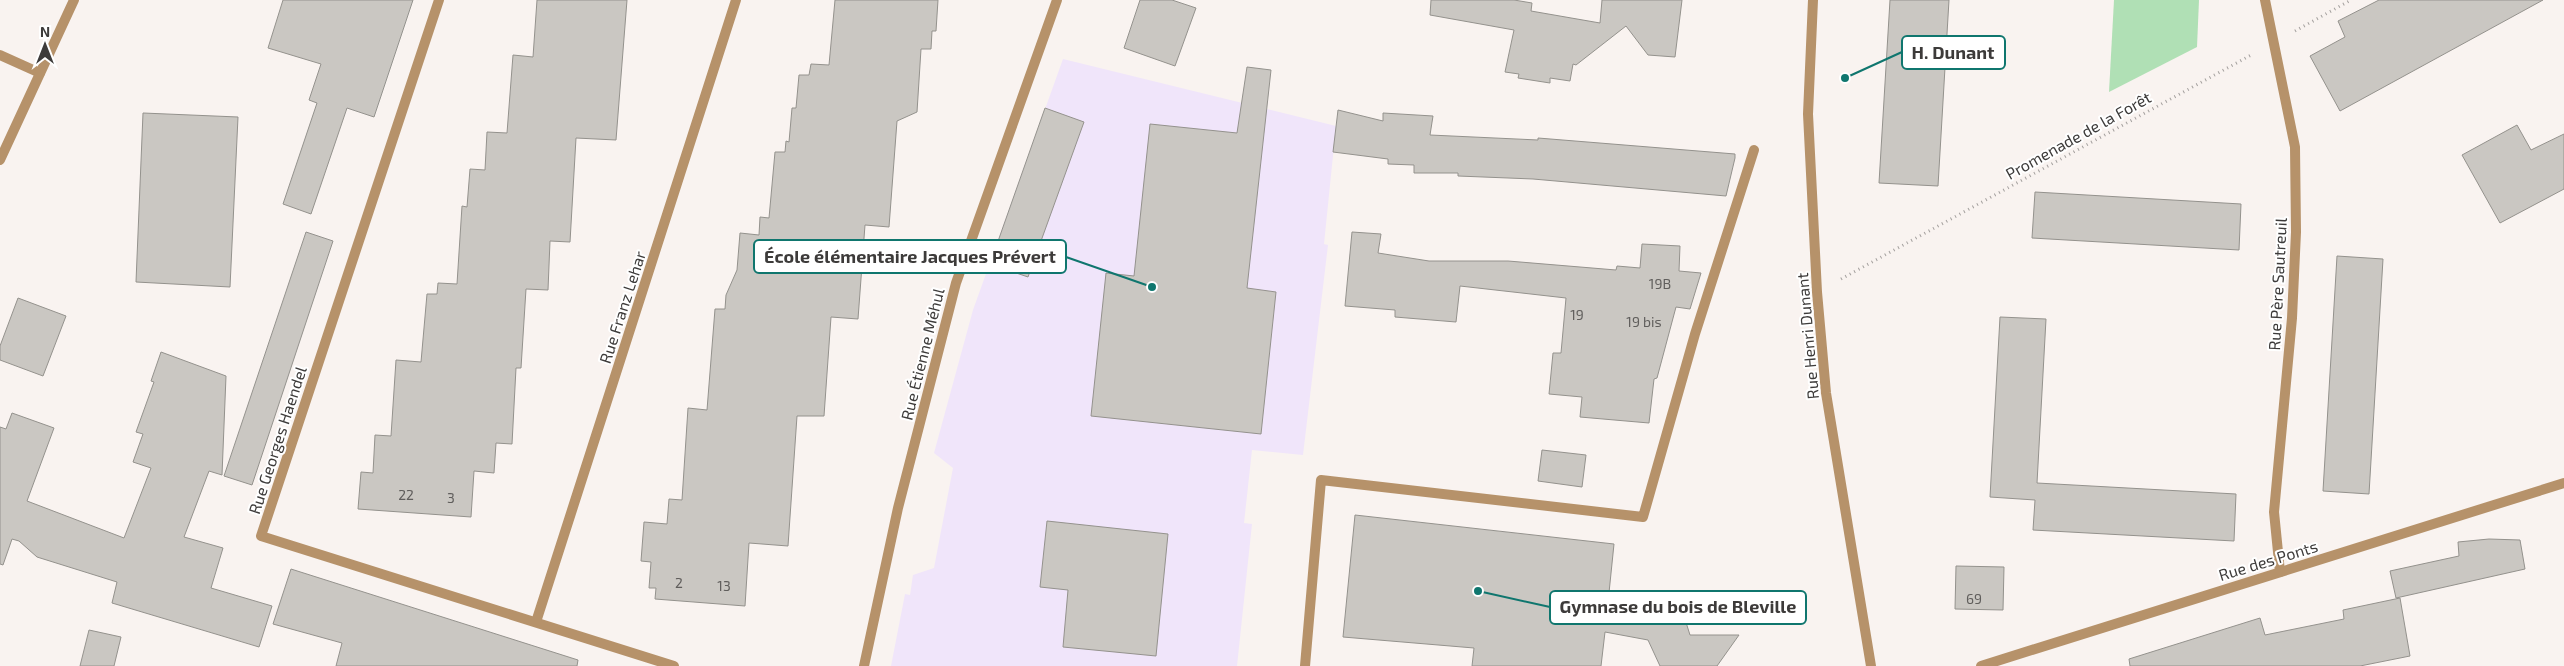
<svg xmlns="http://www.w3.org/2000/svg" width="2564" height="666" font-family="'Exo 2',sans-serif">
  <rect width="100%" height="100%" fill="#f9f3f0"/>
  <!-- education -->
  <polygon fill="#f0e5fa" points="1063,59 1336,126 1324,244 1328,245 1303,455 1252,450 1244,523 1252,524 1237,666 891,666 905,594 910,595 913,575 934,568 953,468 934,453 973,310"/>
  <!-- green -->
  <polygon fill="#b0e0b5" points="2114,0 2199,0 2197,47 2109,92"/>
  <!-- building -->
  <g fill="#cac7c2" stroke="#94928d">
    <polygon points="283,0 413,0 374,117 347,108 311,214 283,204 317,103 309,100 321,64 268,48"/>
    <polygon points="537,0 627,0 616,140 576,138 570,242 550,241 548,290 526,289 521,368 516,368 512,444 496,443 494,473 474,471 471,517 358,509 361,472 373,473 375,435 391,436 396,360 421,362 427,294 437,294 438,283 457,284 462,206 467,207 470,169 485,170 487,132 507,133 513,55 533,57"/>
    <polygon points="835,0 938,0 936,31 932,31 931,49 921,49 917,112 897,121 889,227 865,225 858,319 831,317 824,416 797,416 788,546 749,543 745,606 655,599 656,588 649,588 651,562 641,561 644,522 667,524 669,499 682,500 688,408 707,410 715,309 725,309 726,295 737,270 740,233 759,235 760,217 769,218 775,152 785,152 786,141 789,142 792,108 796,108 799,75 809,75 811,64 829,65"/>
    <polygon points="1140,0 1172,0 1196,8 1175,66 1124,48"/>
    <polygon points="1431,0 1514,0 1532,3 1531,11 1600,23 1602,0 1682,0 1675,57 1648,55 1626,26 1576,65 1573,64 1570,81 1550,78 1550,83 1518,78 1519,74 1505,72 1514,30 1430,15"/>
    <polygon points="1890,0 1949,0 1938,186 1879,183"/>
    <polygon points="2379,0 2543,0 2340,111 2310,56 2345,37 2338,21"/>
    <polygon points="1247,67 1271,70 1247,288 1276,292 1261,434 1091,416 1106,273 1134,276 1150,124 1237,133"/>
    <polygon points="1045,108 1084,122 1028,277 990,264"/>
    <polygon points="1338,110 1383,121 1383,113 1433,116 1430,135 1538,140 1538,138 1735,154 1735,158 1726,196 1533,179 1458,176 1458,173 1414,173 1414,165 1388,164 1388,159 1333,152"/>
    <polygon points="143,113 238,117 230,287 136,282"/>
    <polygon points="2517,125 2531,150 2564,134 2564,189 2500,223 2462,155"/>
    <polygon points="2035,192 2241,204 2239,250 2032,238"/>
    <polygon points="306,232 333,241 252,485 224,476"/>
    <polygon points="1352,232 1381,234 1378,253 1429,261 1508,261 1616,270 1617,266 1640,268 1642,244 1680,246 1679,271 1701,273 1690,309 1676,307 1657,378 1654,379 1649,423 1580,417 1582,397 1549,394 1553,353 1561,353 1566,298 1460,286 1456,322 1395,317 1395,310 1345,306"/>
    <polygon points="2337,256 2383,259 2369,494 2323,491"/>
    <polygon points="18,298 66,316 43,376 0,360 0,346"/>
    <polygon points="2000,317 2046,319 2037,483 2236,494 2234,541 2033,530 2035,500 1990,497"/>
    <polygon points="161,352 226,376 222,475 209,471 184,537 223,548 211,588 272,606 259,647 112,603 117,582 37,557 19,541 12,539 3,565 0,564 0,427 6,429 12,413 54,428 27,501 124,538 151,468 133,462 143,434 136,432 154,382 151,381"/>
    <polygon points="1542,450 1586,455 1582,487 1538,481"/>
    <polygon points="1355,515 1614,544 1606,622 1677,594 1690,635 1739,635 1717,666 1660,666 1648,640 1605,632 1601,666 1472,666 1474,648 1343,637"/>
    <polygon points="1047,521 1168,534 1156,656 1063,647 1068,590 1040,587"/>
    <polygon points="2489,539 2520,540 2525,569 2396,598 2390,571 2459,556 2458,542"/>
    <polygon points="1956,566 2004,567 2003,610 1955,609"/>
    <polygon points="291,569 578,660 577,666 336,666 342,643 273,624"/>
    <polygon points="2400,598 2410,656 2360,666 2130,666 2129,659 2260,618 2265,635 2344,619 2343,610"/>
    <polygon points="89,630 121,637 114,666 80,666"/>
  </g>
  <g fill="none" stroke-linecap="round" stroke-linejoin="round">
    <!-- path -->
    <g stroke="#a4a09e" stroke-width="3" stroke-dasharray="1 4" stroke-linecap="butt">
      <polyline points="2295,31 2351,0"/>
      <polyline points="1841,279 2253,54"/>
    </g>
    <!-- service -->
    <polyline stroke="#b6926a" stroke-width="10" points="1305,666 1321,480 1643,517 1695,334 1754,150"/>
    <!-- minor -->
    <g stroke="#b6926a" stroke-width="10">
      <polyline points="439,0 261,536 674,666"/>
      <polyline points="2265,0 2295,147 2296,232 2292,318 2274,512 2280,572"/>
      <polyline points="0,55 40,73"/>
      <polyline points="0,160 74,0"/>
      <polyline points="536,622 736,0"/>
      <polyline points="864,666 898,508 956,283 1057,0"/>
      <polyline points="1981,666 2564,483"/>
    </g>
    <!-- tertiary -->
    <polyline stroke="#b6926a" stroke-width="10" points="1813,0 1808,114 1817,292 1826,393 1871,666"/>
  </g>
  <g text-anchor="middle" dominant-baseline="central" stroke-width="4" stroke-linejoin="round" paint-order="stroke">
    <!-- number labels -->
    <g font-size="14" fill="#605e5c">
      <text x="1660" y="283">19B</text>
      <text x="1577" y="314">19</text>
      <text x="1644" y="321">19 bis</text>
      <text x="406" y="494">22</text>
      <text x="451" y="497">3</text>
      <text x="679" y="582">2</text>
      <text x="724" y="585">13</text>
      <text x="1974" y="598">69</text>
    </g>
    <!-- street labels -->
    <g font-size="16" fill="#3d3b3a" stroke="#fff">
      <text transform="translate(2078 135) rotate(-29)">Promenade de la Forêt</text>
      <text transform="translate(2277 284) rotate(-87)">Rue Père Sautreuil</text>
      <text transform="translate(622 307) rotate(-72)">Rue Franz Lehar</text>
      <text transform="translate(1807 336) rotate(-95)">Rue Henri Dunant</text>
      <text transform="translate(922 354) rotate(-76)">Rue Étienne Méhul</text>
      <text transform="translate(277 440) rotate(-72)">Rue Georges Haendel</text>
      <text transform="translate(2268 560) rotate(-17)">Rue des Ponts</text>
    </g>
  </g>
  <!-- callouts -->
  <path fill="none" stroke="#0f766e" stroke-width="2" d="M1845 78L1902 52M1152 287L1066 257M1478 591L1550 607"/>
  <g fill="#0f766e" stroke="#fff" stroke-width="2">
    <circle cx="1845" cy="78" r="5"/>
    <circle cx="1152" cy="287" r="5"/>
    <circle cx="1478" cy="591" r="5"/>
  </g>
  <g fill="#fff" stroke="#0f766e" stroke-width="2">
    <rect x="1902" y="36" width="103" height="33" rx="5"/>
    <rect x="754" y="240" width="312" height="33" rx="5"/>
    <rect x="1550" y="591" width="256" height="33" rx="5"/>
  </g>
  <g font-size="18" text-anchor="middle" font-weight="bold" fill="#3d3b3a">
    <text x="1953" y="59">H. Dunant</text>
    <text x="910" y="263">École élémentaire Jacques Prévert</text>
    <text x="1678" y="613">Gymnase du bois de Bleville</text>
  </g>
  <!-- north arrow -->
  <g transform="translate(45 45)" stroke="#ffffff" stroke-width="4" paint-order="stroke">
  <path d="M0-4L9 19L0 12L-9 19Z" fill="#3d3b3a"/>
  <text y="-8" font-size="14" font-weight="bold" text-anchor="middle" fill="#3d3b3a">N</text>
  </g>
</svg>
